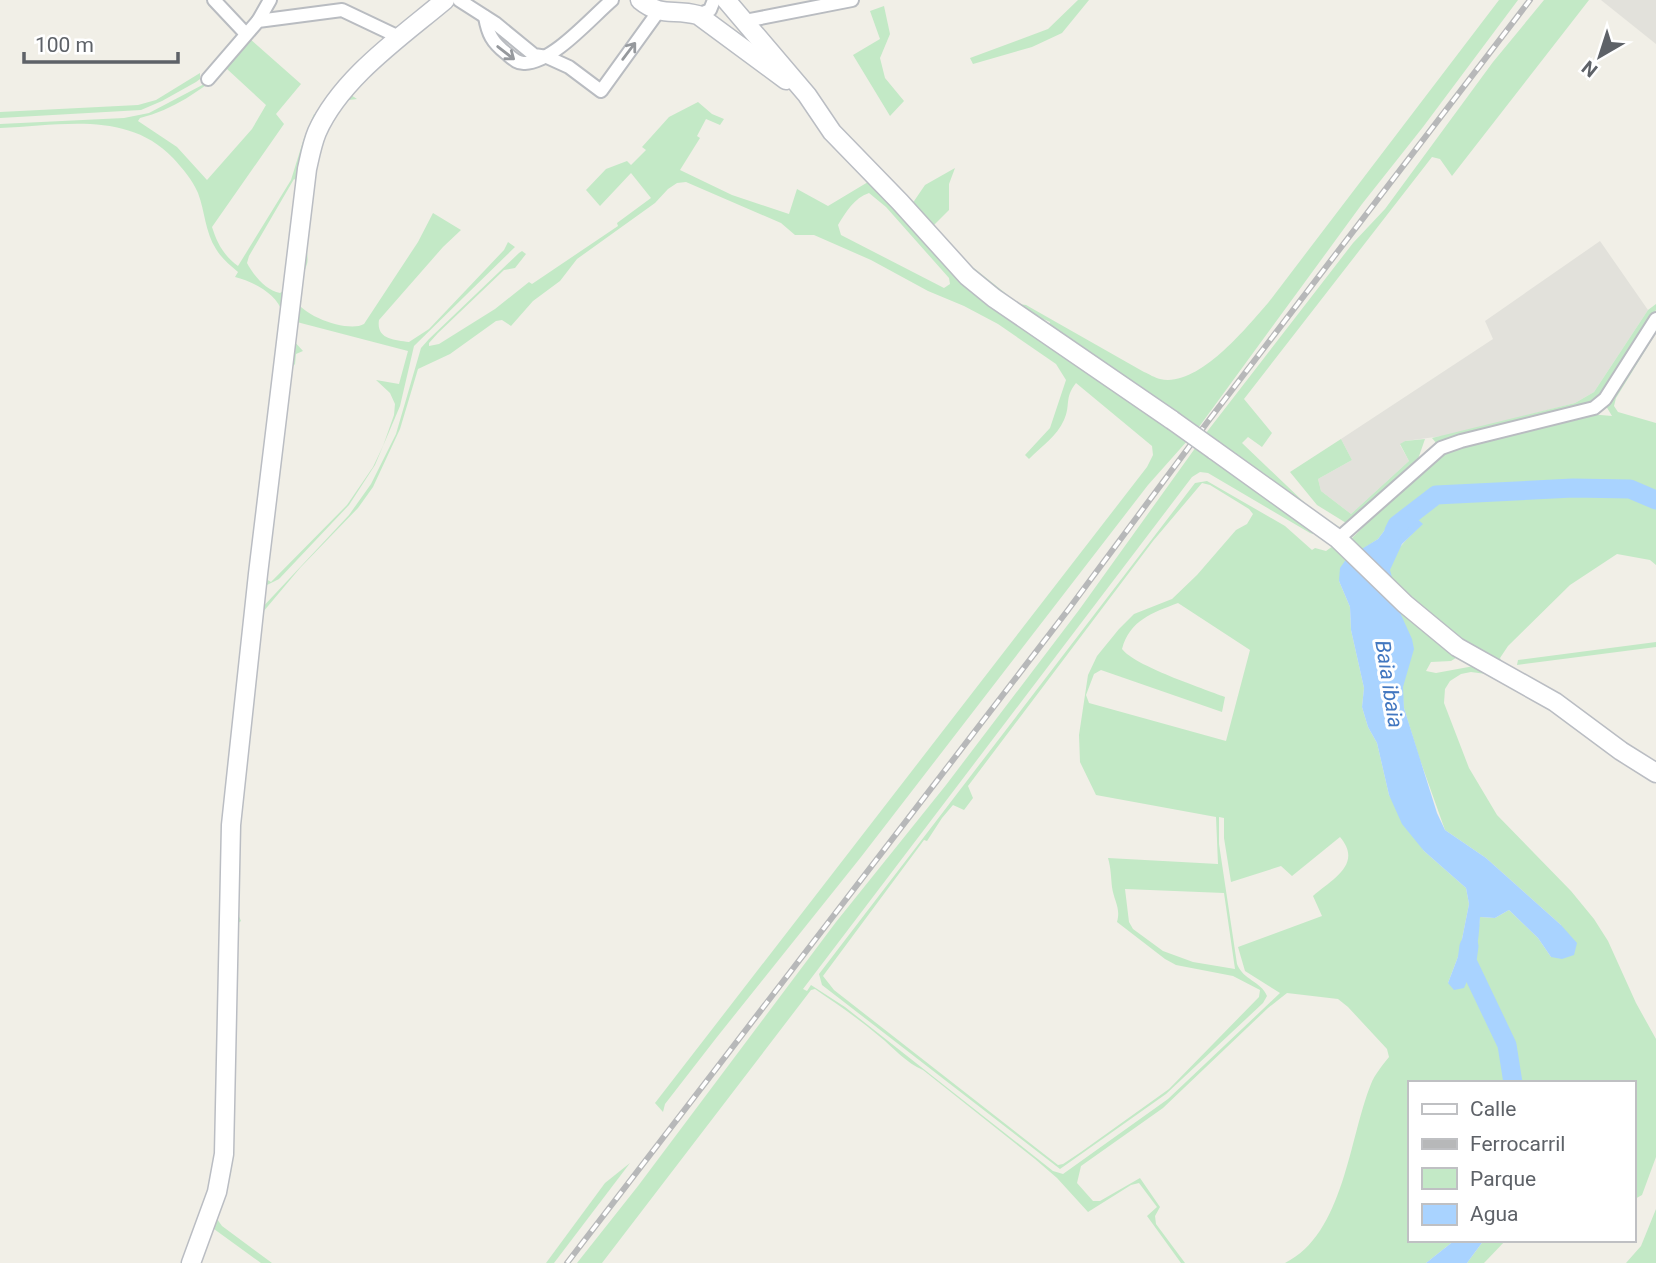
<svg xmlns="http://www.w3.org/2000/svg" width="1656" height="1263" font-family="Roboto,sans-serif">
  <rect width="100%" height="100%" fill="#f1efe7"/>
  <!-- industrial -->
  <g fill="#e2e1db">
    <polygon points="1601,0 1656,0 1656,44"/>
    <polygon points="1600,241 1648,310 1594,392 1575,403 1450,435 1405,441 1400,445 1409,461 1351,514 1321,491 1318,479 1352,460 1341,439 1493,339 1485,321"/>
  </g>
  <!-- green -->
  <g fill="#c3e9c6" fill-rule="evenodd">
    <polygon points="1078,0 1089,0 1062,33 1032,47 973,64 970,58 1048,29"/>
    <path d="M1499,0H1518L1423,127L1362,204L1196,431L1148,485L861,857L717,1037L665,1104L663,1112L655,1103L1147,467L1153,455L1152,446L1076,383C1064,398 1071,405 1064,420C1057,436 1041,447 1029,459L1025,455L1050,428L1066,380L1056,364L998,324L964,306L928,291L871,260L814,235H795L781,223L686,182L677,183L668,189L655,203L577,259L560,281L533,301L511,326L502,320L496,321L450,354L418,369L400,429L373,487L358,508L300,568L263,612L239,811L238,914L241,921L237,924L235,1091L231,1173L217,1219L222,1226L272,1263H261L214,1229L208,1236L224,1179L233,854L259,611L349,515L371,484L396,434L421,348L429,339L519,253L522,251L526,254L515,268L504,270L438,333L429,343V346L439,344L495,309L529,282L532,284L618,226L617,223L651,198L631,173L600,206L586,190L606,169L627,161L631,165L646,150L642,147L669,117L698,102L712,114L724,119L720,125L706,119L697,136L700,138L680,170L732,195L789,214L797,189L828,206L868,182L953,268L1048,330L1050,322C1040,317 1028,315 1020,310C976,283 944,244 910,207L925,185L955,168L949,184V210L933,226L970,265L1019,304L1026,305L1144,372C1149,374 1155,378 1160,379C1198,388 1246,328 1268,303ZM869,193L886,207L949,278L950,284L944,288L841,235L838,225C846,212 854,198 869,193Z"/>
    <path d="M1544,0H1589L1452,176L1440,159L1432,157L1244,399L1272,433L1262,447L1248,437L1242,443L1308,506L1339,527L1338,531L1314,530L1313,534L1310,533L1208,473L1200,472L1192,477L803,989L807,991L811,985L845,1007L1053,1171L1063,1174L1168,1099L1280,993L1245,971L1238,947L1322,916L1313,896C1333,879 1363,864 1340,837L1292,876L1281,866L1231,882L1224,838V818L1219,817V844L1237,964C1243,980 1261,981 1267,996L1263,1003L1166,1094L1060,1169L822,985L819,974L1195,483L1207,481L1285,526L1312,550L1315,548L1326,551L1333,546L1350,556L1339,581L1350,607L1351,630L1364,688L1362,707L1368,727L1377,743L1389,795L1424,851L1466,888L1469,904L1459,954L1448,983L1468,980L1475,958L1480,917L1495,918L1509,910L1538,938L1551,957L1561,925L1486,858L1445,830L1419,757L1404,708L1393,597C1396,585 1389,580 1390,570C1392,550 1410,537 1422,524L1393,519L1378,539L1358,552L1347,543L1421,470L1453,447L1589,414L1612,416L1606,406L1656,327V333L1616,398L1614,406L1618,412L1656,423V565L1650,560L1617,554L1570,585L1508,646L1500,658L1502,662L1554,692L1459,656L1451,661L1431,662L1426,671L1436,673L1474,666L1545,700L1656,781L1614,758L1554,712L1526,694L1486,674L1471,672L1461,674L1450,681L1445,689L1444,703L1469,768L1497,815L1571,891L1594,919L1608,941L1636,1003L1656,1039V1157L1642,1195L1633,1200V1083H1522L1515,1062L1505,1074L1508,1083H1409V1240H1455L1426,1263H1285C1344,1234 1349,1138 1371,1084C1375,1074 1382,1066 1389,1057L1387,1049L1348,1007L1338,999L1287,993L1268,1008L1163,1108L1081,1166L1077,1183L1093,1201H1100L1140,1178L1160,1207L1155,1216L1156,1224L1185,1263H1181L1147,1216L1157,1207L1139,1183L1131,1185L1088,1212L1057,1178L1035,1159L923,1070C906,1063 894,1048 879,1036C859,1019 837,1004 815,989L811,990L602,1263H577L638,1186L836,922L946,785L1079,610L1206,433L1353,243L1385,209L1493,62ZM1202,483L1210,485L1249,509L1253,514L1247,524L1236,530L1197,575L1172,599L1134,614L1119,629L1097,656L1088,675L1079,735L1080,762L1096,795L1216,817L1218,864L1108,858C1111,868 1111,878 1112,887C1114,901 1121,908 1117,922L1165,959L1176,965L1233,976L1260,990L1259,997L1169,1089L1081,1152L1063,1164L1058,1165L834,990L823,976L924,840L927,841L942,818L953,805L964,810L973,798L968,786L1153,541ZM1178,603L1250,650L1226,741L1089,703L1086,695L1094,674L1101,670L1222,712L1225,697C1202,688 1135,666 1122,649C1130,620 1152,613 1178,603ZM1125,889L1224,893L1235,969L1193,962L1163,951L1133,929L1129,922Z"/>
    <polygon points="884,6 890,34 880,58 885,78 904,101 890,116 853,55 880,39 870,11"/>
    <path d="M249,38L301,84L276,114L284,124L212,227C217,243 224,256 238,266L291,180L304,138L314,114L320,118L311,137L301,183L294,179L249,256L247,263C254,276 266,290 280,293L288,288L257,552L228,827L226,873L221,1158L217,1178L187,1263H183L204,1206L216,1154L220,1114L222,877L246,618L283,313C276,293 254,282 235,277L238,272C230,265 221,258 216,249C205,232 205,211 198,193C192,179 183,169 173,158C127,110 60,126 0,128V124L124,118L149,113L208,82ZM227,69L266,105L252,129L207,180L177,147L138,121L140,118C173,110 201,90 227,69Z"/>
    <polygon points="200,73 200,79 196,82 162,101 141,110 0,118 0,112 138,105 156,100"/>
    <path d="M348,93L357,99L349,100C313,124 307,197 305,237C305,245 309,256 307,264C303,277 297,283 296,300C302,316 349,333 364,324L418,242L433,213L461,230L443,247L379,320C376,339 394,340 409,342L429,329L504,250L508,242L515,247L414,346L400,406L375,465L349,505L279,579L267,585L263,584L262,578L288,343L292,339L303,351L296,354L295,364L291,369L266,569V579L271,582L347,505L373,467L383,446L394,415L395,404L390,393L376,380L399,384L408,351L293,321L291,318L312,162L326,123Z"/>
    <polygon points="1656,304 1656,310 1608,389 1593,403 1437,444 1432,438 1575,403 1594,392 1648,310"/>
    <polygon points="1341,439 1352,460 1318,479 1321,491 1351,514 1409,461 1400,444 1405,441 1425,439 1417,462 1351,526 1317,505 1290,472"/>
    <polygon points="1656,642 1656,647 1517,665 1518,660"/>
    <polygon points="630,1163 554,1263 546,1263 605,1183"/>
    <polygon points="1656,1209 1656,1263 1626,1263 1641,1246"/>
    <polygon points="1484,1240 1506,1240 1484,1263 1467,1263"/>
  </g>
  <!-- water -->
  <g fill="#a9d3ff">
    <path d="M1406,509L1423,524L1402,544L1390,570L1395,588L1393,597L1412,639L1414,649L1403,687L1404,708L1437,813L1445,830L1486,858L1561,925L1577,943L1574,955L1562,959L1551,957L1538,938L1509,910L1495,918L1480,917C1479,942 1475,966 1464,988L1454,990L1448,983L1459,954L1469,904L1466,888L1424,851L1402,824L1389,795L1377,743L1368,727L1362,707L1364,688L1351,630L1350,607L1339,581L1340,568L1347,558L1378,539L1393,519Z"/>
    <polygon points="1515,1062 1522,1082 1522,1083 1508,1083 1505,1074 1508,1063"/>
    <polygon points="1455,1240 1484,1240 1467,1263 1426,1263"/>
  </g>
  <g fill="none" stroke-linecap="round" stroke-linejoin="round">
    <!-- river -->
    <g stroke="#a9d3ff" stroke-width="19">
      <polyline points="1394,531 1397,525 1436,495 1573,488 1630,489 1656,500"/>
      <polyline points="1469,946 1467,961 1507,1045 1513,1083"/>
    </g>
    <defs>
      <g id="street">
        <polyline points="214,0 246,34"/>
        <polyline points="459,0 495,23 534,55 547,57 569,67 601,91 658,12"/>
        <polyline points="698,15 710,10 714,0"/>
        <path d="M485,17C488,34 492,42 506,53C511,57 517,64 525,63C553,62 590,19 612,0"/>
        <polyline points="258,21 270,0"/>
        <polyline points="745,21 852,0"/>
        <polyline points="208,79 258,21 342,10 401,38"/>
        <polyline points="1338,539 1441,448 1461,441 1594,408 1605,399 1656,319"/>
      </g>
      <g id="secondary">
        <path d="M640,0C662,18 673,8 698,15L786,80"/>
        <polyline points="726,0 807,95 832,132 900,202 967,276 994,298 1172,420"/>
        <polyline points="1214,450 1338,539 1405,604 1457,647 1555,702 1621,751 1656,773"/>
        <path d="M191,1263L217,1192L224,1154L231,825L258,574L307,169C310,156 312,144 317,132C341,78 401,37 445,0"/>
      </g>
    </defs>
    <!-- street casing -->
    <use href="#street" stroke="#b9bcc1" stroke-width="16"/>
    <!-- secondary casing -->
    <use href="#secondary" stroke="#babdc3" stroke-width="21"/>
    <!-- street -->
    <use href="#street" stroke="#fff" stroke-width="12"/>
    <!-- secondary -->
    <use href="#secondary" stroke="#fff" stroke-width="18"/>
    <defs>
      <polyline id="rail" points="567,1263 1068,610 1209,420 1530,0"/>
    </defs>
    <!-- rail casing -->
    <use href="#rail" stroke="#b7b8b9" stroke-width="6"/>
    <!-- rail -->
    <use href="#rail" stroke="#fff" stroke-width="3.5" stroke-dasharray="10" stroke-linecap="butt"/>
    <defs>
      <polyline id="secondary-bridge" points="1172,420 1214,450"/>
    </defs>
    <!-- secondary-bridge casing -->
    <use href="#secondary-bridge" stroke="#babdc3" stroke-width="21" stroke-linecap="butt"/>
    <!-- secondary-bridge -->
    <use href="#secondary-bridge" stroke="#fff" stroke-width="18"/>
  </g>
  <!-- one-way arrows -->
  <defs><path id="oneway-shaft" d="M-6 0H5M1.5-3L5.5 0L1.5 3" fill="none" stroke-width="1.6" stroke-linecap="round" stroke-linejoin="round" transform="scale(1.75)"/></defs>
  <g stroke="#96999d">
    <use href="#oneway-shaft" transform="translate(629 51) rotate(-53)"/>
    <use href="#oneway-shaft" transform="translate(506 53) rotate(38)"/>
  </g>
  <g text-anchor="middle" dominant-baseline="central" stroke-width="6" stroke-linejoin="round" paint-order="stroke">
    <!-- water labels -->
    <g font-size="21" font-style="italic" fill="#4277c0" stroke="#fff">
      <text transform="translate(1389 684) rotate(81)">Baia ibaia</text>
    </g>
  </g>
  <!-- legend -->
  <rect x="1408" y="1081" width="228" height="161" fill="#ffffff" stroke="#bfc0c3" stroke-width="2"/>
  <rect x="1422" y="1104" width="35" height="10" fill="#ffffff" stroke="#bfc0c3" stroke-width="2"/>
  <text x="1470" y="1116" font-size="21" fill="#5e6268">Calle</text>
  <rect x="1422" y="1139" width="35" height="10" fill="#b7b8b9" stroke="#bfc0c3" stroke-width="2"/>
  <text x="1470" y="1151" font-size="21" fill="#5e6268">Ferrocarril</text>
  <rect x="1422" y="1168" width="35" height="21" fill="#c3e9c6" stroke="#bfc0c3" stroke-width="2"/>
  <text x="1470" y="1186" font-size="21" fill="#5e6268">Parque</text>
  <rect x="1422" y="1204" width="35" height="21" fill="#a9d3ff" stroke="#bfc0c3" stroke-width="2"/>
  <text x="1470" y="1221" font-size="21" fill="#5e6268">Agua</text>
  <!-- north arrow -->
  <g transform="translate(1600 56) rotate(219)" stroke="#ffffff" stroke-width="5" paint-order="stroke">
  <path d="M0-5L12 26L0 18L-12 26Z" fill="#5e6268"/>
  <text y="-10" font-size="19" font-weight="bold" text-anchor="middle" fill="#5e6268">N</text>
  </g>
  <!-- scale -->
  <path d="M24 52v10h154v-10" fill="none" stroke="#5e6268" stroke-width="3.5"/>
  <text x="35" y="52" font-size="21" fill="#5e6268" stroke="#ffffff" stroke-width="5" paint-order="stroke">100 m</text>
</svg>
